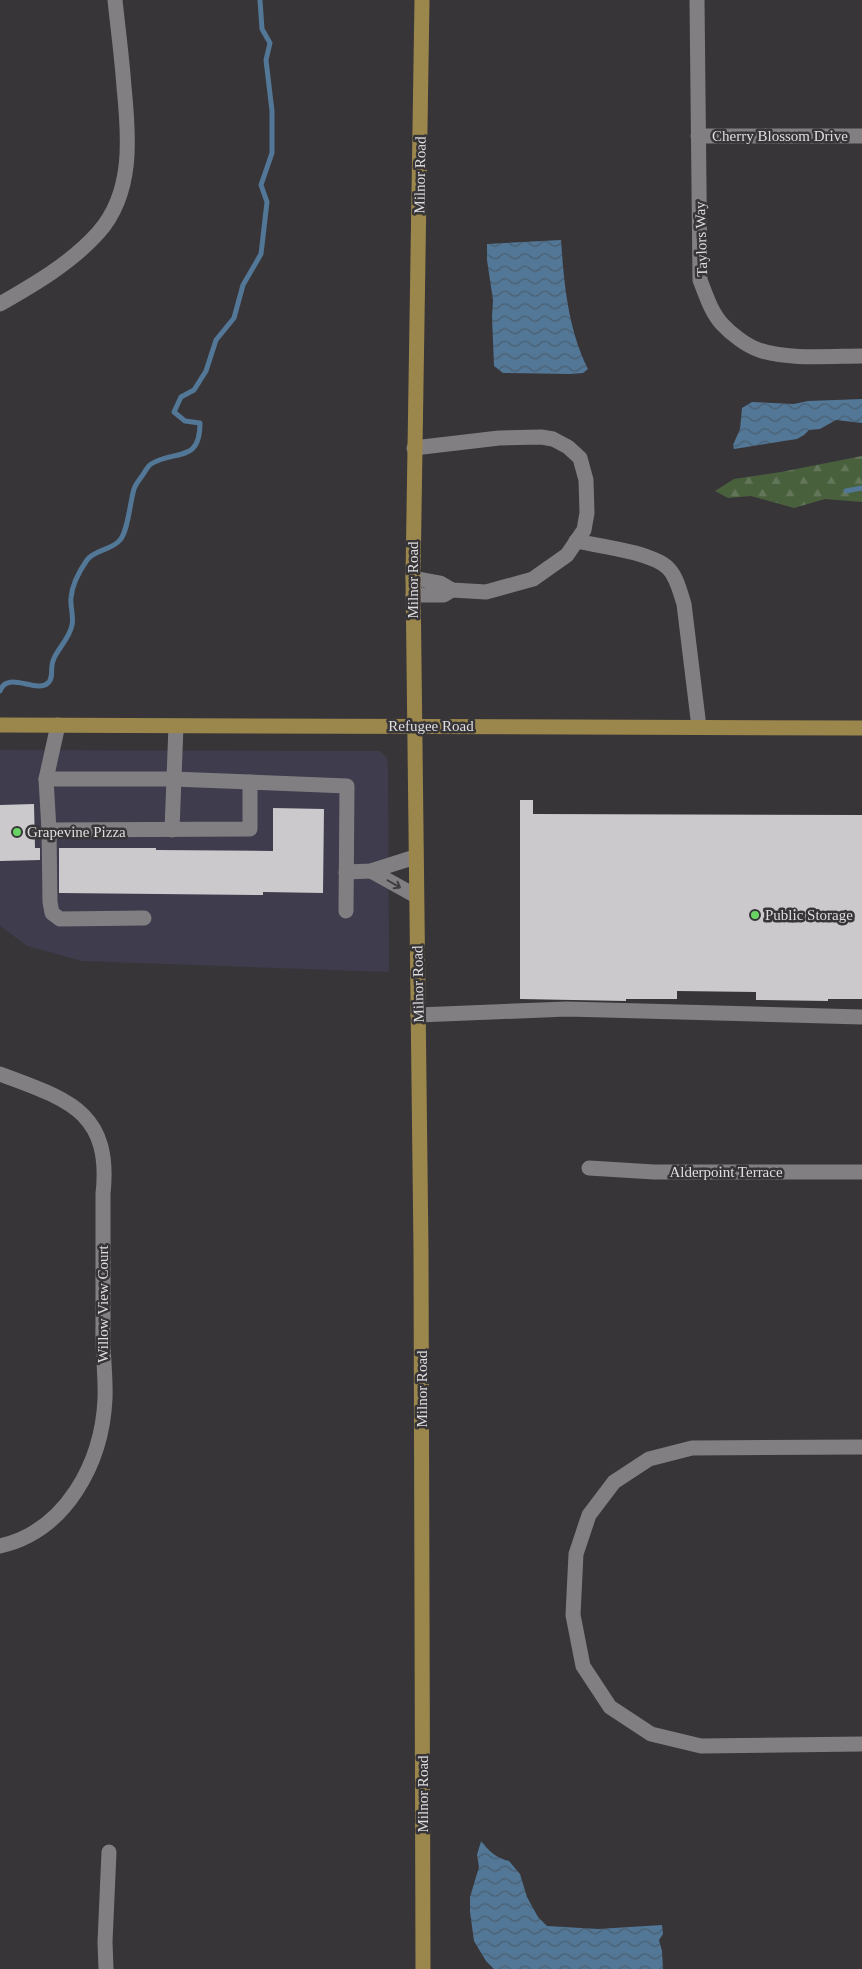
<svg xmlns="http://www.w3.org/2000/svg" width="862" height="1969" font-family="Georgia,serif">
  <defs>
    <pattern id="forest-firs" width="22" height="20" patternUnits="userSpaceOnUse" patternTransform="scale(1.25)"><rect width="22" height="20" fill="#49603d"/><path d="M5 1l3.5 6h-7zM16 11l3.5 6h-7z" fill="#637659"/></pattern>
    <pattern id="water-waves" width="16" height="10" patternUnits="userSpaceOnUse" patternTransform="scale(1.25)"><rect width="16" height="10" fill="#527797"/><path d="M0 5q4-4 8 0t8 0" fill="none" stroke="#4b6071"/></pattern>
  </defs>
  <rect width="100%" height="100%" fill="#383538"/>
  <!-- commercial -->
  <polygon fill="#3e3c4d" points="0,750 380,751 387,758 388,764 389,972 82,961 27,946 0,926"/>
  <!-- forest -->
  <polygon fill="url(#forest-firs)" points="862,456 862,502 825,499 794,508 751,496 728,498 715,491 734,479 781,472"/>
  <!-- water -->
  <g fill="url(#water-waves)">
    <path d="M561,240C564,284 568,329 588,369L583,373L570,374L503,373L494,366L492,317L493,300L487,260V244Z"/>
    <polygon points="862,399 862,423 836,420 820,429 809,430 804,435 797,439 734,449 733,445 740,429 742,408 752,402 794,404 808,401"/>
    <path d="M481,1841C489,1851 496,1858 509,1861L520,1874L527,1897L538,1917L547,1926L598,1929L662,1925L663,1934L659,1940L662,1951L663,1969H494L486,1961L474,1941L470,1912V1897L479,1867L477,1855Z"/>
  </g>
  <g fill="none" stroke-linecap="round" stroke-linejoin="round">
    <!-- stream -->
    <g stroke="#527797" stroke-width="5">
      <polyline points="846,491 862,488"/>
      <path d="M0,691C7,670 37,694 48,683C54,678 50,668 53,661C56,650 69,640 72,625C74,616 70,607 71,598C72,585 80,570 87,560C94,550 112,550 120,540C128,531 130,502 134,489C136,483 141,478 144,473C146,470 148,466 151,464C175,449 200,464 200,423L185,421L174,412L181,397L194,390L206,371L216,340L234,318L243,285L261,254L267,202L261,185L272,153V111L266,60L270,43L262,29L260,0"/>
    </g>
  </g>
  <!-- building -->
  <g fill="#ccc9cc">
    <polygon points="520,800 533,800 533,814 862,815 862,999 828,999 828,1001 756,1000 756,992 677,991 677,999 626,999 626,1001 520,999"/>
    <polygon points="34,804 35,848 40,848 40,860 0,861 0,805"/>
    <polygon points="273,808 324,809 323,893 263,892 263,895 59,893 59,848 156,848 156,850 273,851"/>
  </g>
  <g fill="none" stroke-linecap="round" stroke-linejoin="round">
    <!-- minor -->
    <g stroke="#827f82" stroke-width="15">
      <path d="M697,0L700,280C706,295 711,312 722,324C731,334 747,346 759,350C786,360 833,356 862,356"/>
      <polyline points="698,136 862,136"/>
      <path d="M0,304C35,284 71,263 98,233C134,193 129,136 124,87C122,58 118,29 115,0"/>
      <path d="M576,541C599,546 651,552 668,568C677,577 680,592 684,604L699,727"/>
      <polyline points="413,578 440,583 452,590 486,592 533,579 567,555 584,530 587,513 586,480 580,458 568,447 553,439 541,437 499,438 414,448"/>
      <polyline points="413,595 444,595 452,590"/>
      <polyline points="58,725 46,779 49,830 250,829 250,782 347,786 346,911"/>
      <polyline points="46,779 173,779 250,782"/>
      <polyline points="49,830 50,902 52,913 60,919 144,918"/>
      <polyline points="172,830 176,726"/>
      <polyline points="371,871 416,896"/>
      <polyline points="346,872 371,871 415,857"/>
      <polyline points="418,1015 567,1009 862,1017"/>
      <polyline points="589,1168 654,1172 862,1172"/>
      <polyline points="862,1447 692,1448 649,1459 614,1482 589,1515 576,1554 573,1615 583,1666 610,1707 651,1734 701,1746 862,1744"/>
      <path d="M0,1546C66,1531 102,1463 105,1399C106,1375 102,1351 103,1327C103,1282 103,1238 103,1194C112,1110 66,1099 0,1074"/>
      <polyline points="106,1969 105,1942 109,1852"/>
    </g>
    <!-- major -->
    <g stroke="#9b864b" stroke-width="15">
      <polyline points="422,0 413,577 421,1250 423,1969"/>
      <polyline points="0,725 862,728"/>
    </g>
  </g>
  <!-- one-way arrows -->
  <defs><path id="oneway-shaft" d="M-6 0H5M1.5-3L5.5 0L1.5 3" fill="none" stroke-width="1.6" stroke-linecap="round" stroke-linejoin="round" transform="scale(1.25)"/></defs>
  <use stroke="#3f3c3f" href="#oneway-shaft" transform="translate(394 884) rotate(30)"/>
  <!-- markers -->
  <g fill="#69d464" stroke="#383538" stroke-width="2">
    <circle cx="17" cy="832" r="5"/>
    <circle cx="755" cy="915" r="5"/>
  </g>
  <g text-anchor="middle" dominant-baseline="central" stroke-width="5" stroke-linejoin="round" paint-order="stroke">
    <!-- street labels -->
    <g font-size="15" fill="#dfdedf" stroke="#383538">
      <text x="780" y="136">Cherry Blossom Drive</text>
      <text transform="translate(420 175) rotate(-89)">Milnor Road</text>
      <text transform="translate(701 239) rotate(-92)">Taylors Way</text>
      <text transform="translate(413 580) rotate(-90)">Milnor Road</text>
      <text x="431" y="726">Refugee Road</text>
      <text transform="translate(418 984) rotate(-91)">Milnor Road</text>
      <text x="726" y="1172">Alderpoint Terrace</text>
      <text transform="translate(103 1304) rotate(-90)">Willow View Court</text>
      <text transform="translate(422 1389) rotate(-90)">Milnor Road</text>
      <text transform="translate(423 1794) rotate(-90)">Milnor Road</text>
    </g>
    <!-- poi labels -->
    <g font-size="15" fill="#dfdedf" stroke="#383538" text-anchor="start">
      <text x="27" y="832">Grapevine Pizza</text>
      <text x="765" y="915">Public Storage</text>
    </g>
  </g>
</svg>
